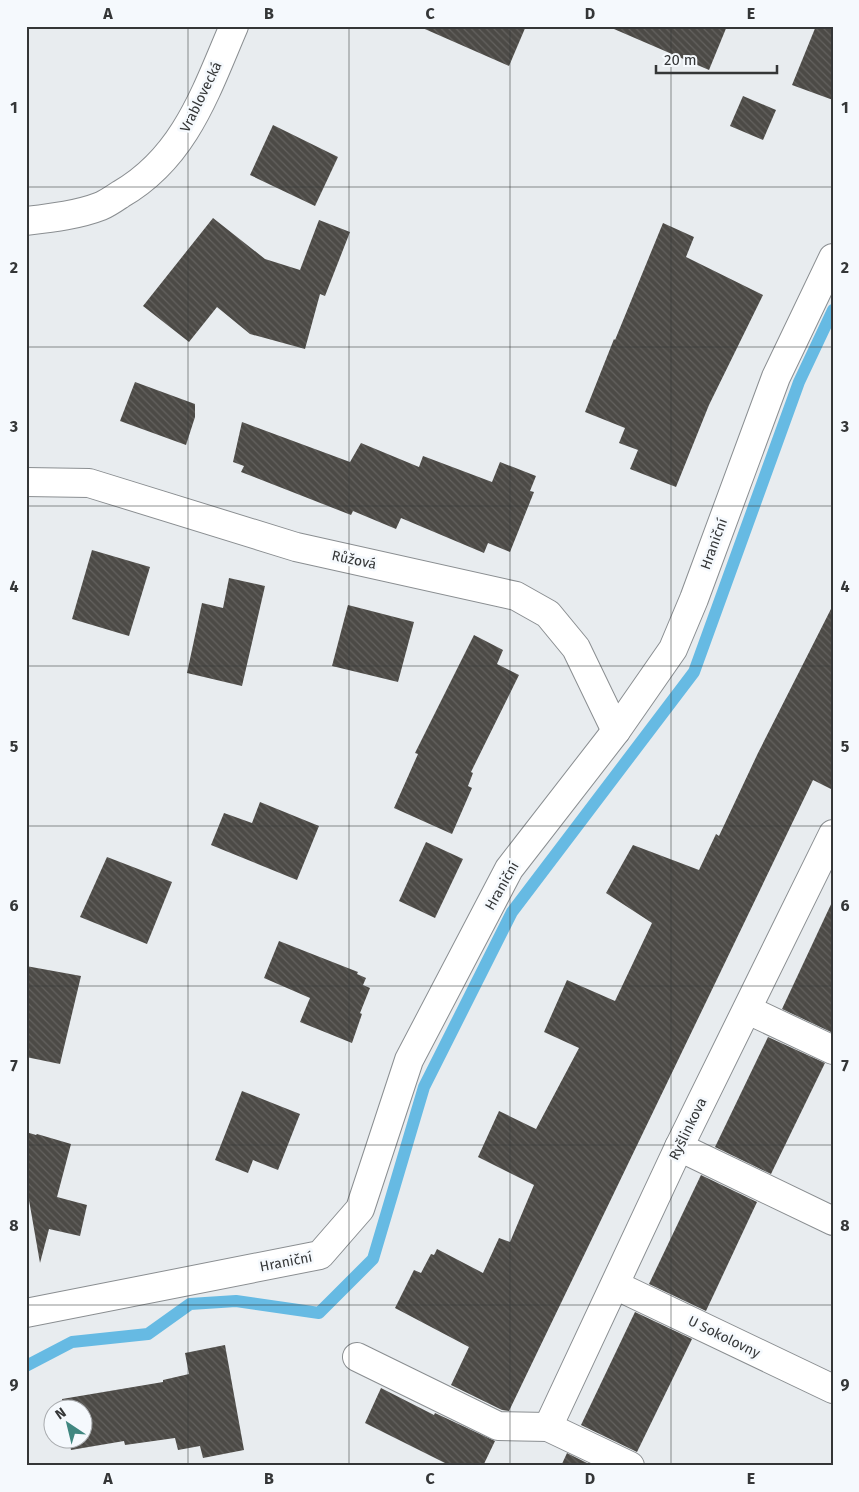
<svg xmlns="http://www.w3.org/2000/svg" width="859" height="1492" font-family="'Fira Sans',sans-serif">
  <defs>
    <pattern id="building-back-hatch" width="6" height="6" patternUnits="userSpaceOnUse" patternTransform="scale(1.25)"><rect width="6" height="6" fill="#4c4a46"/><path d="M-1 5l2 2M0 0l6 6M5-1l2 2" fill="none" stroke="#64625f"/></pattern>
  </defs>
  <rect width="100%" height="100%" fill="#e8ecef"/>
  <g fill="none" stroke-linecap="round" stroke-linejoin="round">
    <!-- stream -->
    <polyline stroke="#66bae3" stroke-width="12" points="26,1366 72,1342 148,1334 190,1304 236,1301 319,1313 373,1259 424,1087 512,912 694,672 799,382 833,310"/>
  </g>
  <!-- building -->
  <g fill="url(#building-back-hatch)">
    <polygon points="418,26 526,26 509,66"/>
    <polygon points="607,26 727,26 709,70"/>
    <polygon points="816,26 833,26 833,100 792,85"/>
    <polygon points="743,96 776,110 763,140 730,126"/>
    <polygon points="273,125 338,157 315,206 250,175"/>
    <polygon points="213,218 265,259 300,270 319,220 350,232 325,296 320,294 305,349 250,334 217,307 189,342 143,306"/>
    <polygon points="663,223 694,237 686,257 763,295 709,405 676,487 630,469 638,450 619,443 625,428 585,412 614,339 615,340"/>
    <polygon points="135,382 195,404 195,417 186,445 120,421"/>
    <polygon points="242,422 350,462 361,443 419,467 423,456 492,482 500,462 536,476 530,491 534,492 510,552 488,543 484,553 401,518 396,529 353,511 351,515 241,472 244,466 233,462"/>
    <polygon points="92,550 150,567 129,636 72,619"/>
    <polygon points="229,578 265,586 242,686 187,673 202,603 223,608"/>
    <polygon points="348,605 414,622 398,682 332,666"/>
    <polygon points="833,605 833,790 813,780 509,1411 502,1410 451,1385 469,1347 395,1308 414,1270 421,1273 431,1254 434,1255 437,1249 483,1273 499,1238 510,1242 534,1185 478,1157 499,1111 536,1129 579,1048 544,1032 567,980 615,1001 652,923 606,893 633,845 699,870 716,834 719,836 758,753"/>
    <polygon points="474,635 503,650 497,664 519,675 471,772 473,773 468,786 472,788 452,834 394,808 418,754 415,753"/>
    <polygon points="260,802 319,826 297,880 211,845 224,813 252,823"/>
    <polygon points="426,842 463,859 435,918 399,901"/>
    <polygon points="107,857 172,882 147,944 80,917"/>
    <polygon points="833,900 833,1033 782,1009"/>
    <polygon points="279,941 358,972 357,974 366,978 363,985 370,988 360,1013 362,1014 352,1043 300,1022 310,998 264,978"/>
    <polygon points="26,966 81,976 60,1064 26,1057"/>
    <polygon points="768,1037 825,1063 771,1174 715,1147"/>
    <polygon points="242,1091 300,1114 278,1170 253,1160 248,1173 215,1160"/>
    <polygon points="26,1132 36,1135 37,1134 71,1144 57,1197 87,1205 80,1236 49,1229 40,1263 26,1183"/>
    <polygon points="701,1175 757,1202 706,1311 649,1284"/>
    <polygon points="635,1312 692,1339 637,1452 581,1425"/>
    <polygon points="225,1345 244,1450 203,1458 200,1446 178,1450 175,1438 125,1445 124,1441 71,1450 69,1440 82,1440 82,1410 64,1410 62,1399 163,1382 163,1380 189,1374 185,1353"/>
    <polygon points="381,1388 434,1415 435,1413 495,1441 483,1466 451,1466 365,1423"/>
    <polygon points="567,1453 593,1466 561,1466"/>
  </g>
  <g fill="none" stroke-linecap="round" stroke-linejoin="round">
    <defs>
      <g id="street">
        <path d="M26,221C51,218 78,215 101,206C108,203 115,198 121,194C185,157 206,91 234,26"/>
        <polyline points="26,482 89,483 296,547 516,596 548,614 576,648 616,731"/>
        <polyline points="748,1010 833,1050"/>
        <polyline points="679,1147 833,1221"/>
        <polyline points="615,1285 833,1389"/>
        <polyline points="26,1313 320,1255 360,1209 409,1060 509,869 616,731 673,649 694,599 776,377 833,258"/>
        <polyline points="357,1357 498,1426 548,1427 630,1466"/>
        <polyline points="548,1427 679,1147 833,834"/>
      </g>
    </defs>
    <!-- street casing -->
    <use href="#street" stroke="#8a8e91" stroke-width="30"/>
    <!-- street -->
    <use href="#street" stroke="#fff" stroke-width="28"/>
  </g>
  <!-- grid -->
  <path fill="none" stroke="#343637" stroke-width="1" stroke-opacity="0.55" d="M188,26V1466M349,26V1466M510,26V1466M671,26V1466M26,187H833M26,347H833M26,506H833M26,666H833M26,826H833M26,986H833M26,1145H833M26,1305H833"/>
  <g text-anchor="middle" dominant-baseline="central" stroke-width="5" stroke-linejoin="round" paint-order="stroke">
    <!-- street labels -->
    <g font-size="14" fill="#343637" stroke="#f5f9fd">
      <text transform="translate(201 97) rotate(-64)">Vrablovecká</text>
      <text transform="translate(714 544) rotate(-70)">Hraniční</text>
      <text transform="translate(354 560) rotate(12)">Růžová</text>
      <text transform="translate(502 886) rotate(-60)">Hraniční</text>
      <text transform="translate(688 1129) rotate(-64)">Ryšlinkova</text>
      <text transform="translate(286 1262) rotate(-11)">Hraniční</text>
      <text transform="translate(724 1337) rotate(26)">U Sokolovny</text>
    </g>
  </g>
  <!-- border -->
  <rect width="859" height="1492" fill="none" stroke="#f5f9fd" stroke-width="55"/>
  <!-- north arrow -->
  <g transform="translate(68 1424) rotate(325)"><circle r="24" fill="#f5f9fd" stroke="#a8abae"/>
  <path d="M0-4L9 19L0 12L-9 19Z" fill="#408780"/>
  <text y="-8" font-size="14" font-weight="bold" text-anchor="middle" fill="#343637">N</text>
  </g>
  <!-- scale -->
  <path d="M656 65v8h121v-8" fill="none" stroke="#343637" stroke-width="2.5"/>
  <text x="664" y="65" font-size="15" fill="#343637" stroke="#f5f9fd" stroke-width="4" paint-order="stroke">20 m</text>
  <rect x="28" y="28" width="804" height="1436" fill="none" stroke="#343637" stroke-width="2"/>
  <g font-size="16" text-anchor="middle" font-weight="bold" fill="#343637">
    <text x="108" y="19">A</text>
    <text x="269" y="19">B</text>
    <text x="430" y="19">C</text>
    <text x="590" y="19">D</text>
    <text x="751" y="19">E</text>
    <text x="14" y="113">1</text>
    <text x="845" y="113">1</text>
    <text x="14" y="273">2</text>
    <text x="845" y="273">2</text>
    <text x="14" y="432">3</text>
    <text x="845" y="432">3</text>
    <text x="14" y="592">4</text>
    <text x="845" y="592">4</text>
    <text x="14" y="752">5</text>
    <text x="845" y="752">5</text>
    <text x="14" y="911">6</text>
    <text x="845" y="911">6</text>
    <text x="14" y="1071">7</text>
    <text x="845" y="1071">7</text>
    <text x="14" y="1231">8</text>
    <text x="845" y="1231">8</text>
    <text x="14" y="1390">9</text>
    <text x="845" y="1390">9</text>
    <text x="108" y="1484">A</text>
    <text x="269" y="1484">B</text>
    <text x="430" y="1484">C</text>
    <text x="590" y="1484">D</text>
    <text x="751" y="1484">E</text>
  </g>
</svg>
